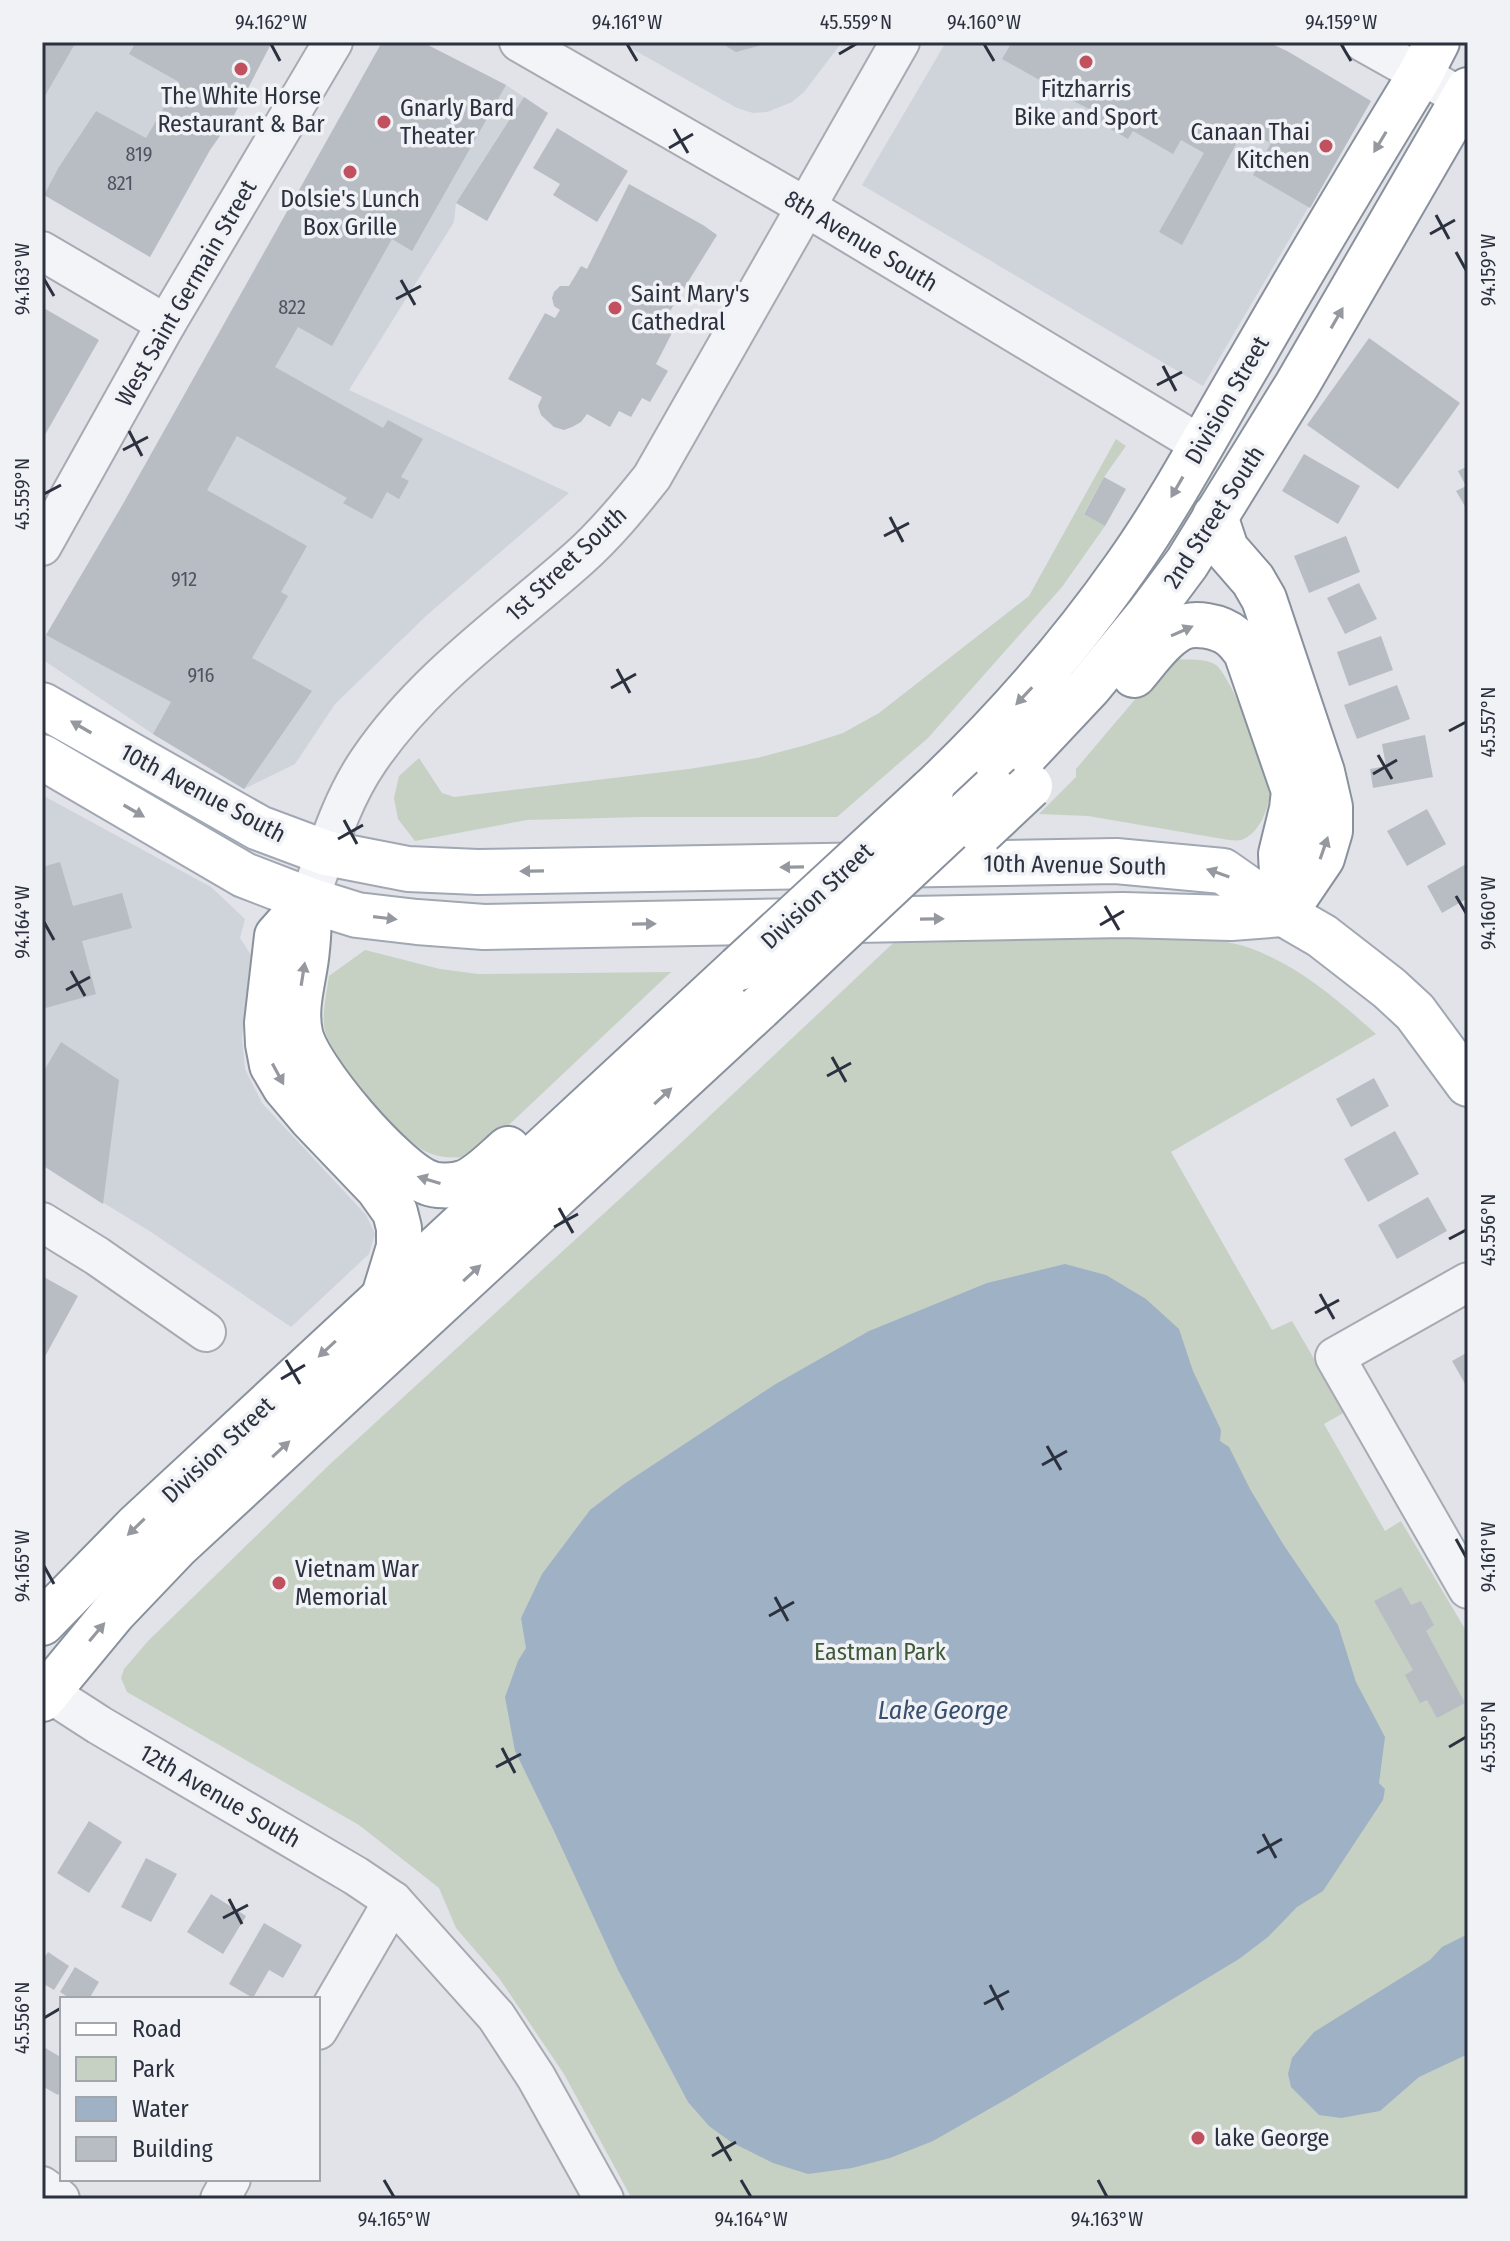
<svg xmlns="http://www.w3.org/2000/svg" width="1510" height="2241" font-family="'Fira Sans Condensed',sans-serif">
  <rect width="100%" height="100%" fill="#e1e3e8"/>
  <!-- built -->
  <g fill="#cfd3da">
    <polygon points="42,42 272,42 233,117 210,150 150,257 42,193"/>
    <polygon points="422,42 506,85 524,97 456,203 454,222 349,390 569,493 427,615 335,704 295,764 244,789 153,734 42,659 42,642 123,504 366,73"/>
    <polygon points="620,42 842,42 804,92 792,102 767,112 753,113 737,108"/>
    <polygon points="946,42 1267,42 1287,51 1371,101 1203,386 862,185"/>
    <polygon points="42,795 211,887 245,919 240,938 251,955 242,1038 245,1069 262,1103 366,1215 375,1234 369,1254 291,1327 151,1232 42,1165"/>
  </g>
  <!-- green -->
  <g fill="#c6d1c3">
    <polygon points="1116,439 1126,446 1104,477 1084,513 1105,526 1062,587 928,738 837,817 643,817 527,820 415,841 398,819 394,798 399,776 419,758 442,793 454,797 689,769 757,758 806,745 843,733 879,713 1029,596"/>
    <path d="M1174,659C1187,660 1206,658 1216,665C1230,675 1271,773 1270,789C1270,806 1260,834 1241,840C1237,841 1233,840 1229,840L1088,816L1039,814L1076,777V769L1165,664Z"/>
    <path d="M907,930L1183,935C1205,939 1229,941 1250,948C1299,966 1338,1000 1376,1034L1171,1152L1272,1330L1292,1321L1345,1412L1324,1424L1385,1531L1401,1521L1468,1634V2199H632L564,2074L499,1978L456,1928L439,1888L359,1825L127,1692L121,1678L124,1669L148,1641L328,1466L683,1141Z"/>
    <path d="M365,950L440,969L478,974L671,972L477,1155C458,1158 441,1160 423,1150C397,1136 333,1059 325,1031C321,1015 327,992 329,976Z"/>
  </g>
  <!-- water -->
  <g fill="#9fb1c5">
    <polygon points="1065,1264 1106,1275 1146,1299 1179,1329 1193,1371 1221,1430 1220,1441 1229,1447 1250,1489 1283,1544 1338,1625 1356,1682 1385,1737 1379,1783 1385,1789 1383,1800 1323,1891 1297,1907 1268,1937 1239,1959 1012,2096 933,2141 890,2158 852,2168 808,2174 773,2163 731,2142 709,2126 688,2102 618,1970 554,1831 515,1751 505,1697 518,1661 526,1648 521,1618 542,1574 590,1510 624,1484 774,1385 869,1331 987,1283"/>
    <polygon points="1468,1934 1468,2054 1419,2077 1380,2111 1341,2118 1319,2115 1291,2087 1288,2074 1292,2058 1314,2032 1430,1960 1442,1947"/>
  </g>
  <!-- building -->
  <g fill="#b8bdc4">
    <polygon points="42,42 76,42 42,101"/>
    <polygon points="136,42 272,42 233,117 210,150 150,257 44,195 59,167 96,111 146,138 179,82 129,54"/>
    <polygon points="382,42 422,42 506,85 412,251 392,239 332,346 298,327 275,367 383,428 388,420 423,439 401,477 409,481 399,499 387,492 372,519 343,503 347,498 237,436 207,490 307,546 281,592 288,596 252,658 312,691 244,789 153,734 171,702 46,635 123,504"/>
    <polygon points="719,42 770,42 770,43 736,52"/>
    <polygon points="1012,42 1267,42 1287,51 1371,101 1310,208 1253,175 1271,143 1244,129 1182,245 1159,232 1204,153 1181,140 1173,154 1133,131 1128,139 1088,116 1091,110 1042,85 1043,82 1002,59"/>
    <polygon points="524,97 548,113 487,221 456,203"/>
    <polygon points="557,128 628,171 597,222 553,195 560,184 533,168"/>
    <polygon points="629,184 703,225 717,235 662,324 672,333 656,364 668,371 650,402 642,398 631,417 619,411 610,427 587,414 581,422 572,427 564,430 554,427 541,415 538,406 542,397 508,379 545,313 555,318 560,310 554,306 552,298 554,292 560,286 569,286 581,266 587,269"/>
    <polygon points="42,307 99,340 42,440"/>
    <polygon points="1369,338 1460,403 1398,489 1307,425"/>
    <polygon points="1304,454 1360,486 1338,524 1282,491"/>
    <polygon points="1468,466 1468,506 1466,508 1456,491 1466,486 1458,471"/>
    <polygon points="1104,477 1126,489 1105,526 1084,514"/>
    <polygon points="1346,536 1360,572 1309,593 1294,556"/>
    <polygon points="1359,583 1377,619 1345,634 1327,598"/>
    <polygon points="1381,636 1393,670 1349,686 1337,652"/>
    <polygon points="1397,685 1410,719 1357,739 1344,705"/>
    <polygon points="1425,735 1433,777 1373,788 1370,769 1386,766 1382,744"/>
    <polygon points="1427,809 1446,844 1407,866 1387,831"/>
    <polygon points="60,862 73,906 122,893 132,928 82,941 96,994 42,1009 42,867"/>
    <polygon points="1468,863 1468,898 1442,913 1427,886"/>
    <polygon points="61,1042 119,1080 103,1204 42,1165 42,1074"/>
    <polygon points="1374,1078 1389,1106 1351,1127 1336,1099"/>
    <polygon points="1395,1131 1419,1174 1368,1202 1344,1159"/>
    <polygon points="1428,1197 1447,1231 1397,1259 1378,1225"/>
    <polygon points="42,1276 78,1296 42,1362"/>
    <polygon points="1468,1352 1468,1389 1452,1361"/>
    <polygon points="1401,1587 1411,1605 1421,1601 1434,1625 1426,1631 1465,1703 1437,1718 1427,1700 1420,1703 1405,1675 1413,1670 1374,1601"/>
    <polygon points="89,1821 122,1842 89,1893 57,1873"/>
    <polygon points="146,1858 177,1874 151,1922 121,1907"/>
    <polygon points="211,1894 246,1916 223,1954 187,1932"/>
    <polygon points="264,1923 302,1945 283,1978 269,1970 253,1998 229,1984"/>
    <polygon points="48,1952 69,1966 54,1990 42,1983 42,1961"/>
    <polygon points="75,1967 99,1982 89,1999 71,1999 60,1992"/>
    <polygon points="42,2046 62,2058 62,2089 58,2095 42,2086"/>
  </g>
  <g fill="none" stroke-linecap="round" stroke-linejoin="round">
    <defs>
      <g id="minor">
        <polyline points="519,42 806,207 1201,445"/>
        <polyline points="1363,42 1468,101"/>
        <polyline points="42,251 166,324"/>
        <polyline points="42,546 166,324 333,42"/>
        <path d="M309,900C326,853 340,802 369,760C424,679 506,623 579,558C606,534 629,506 652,477L900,42"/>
        <polyline points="42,1222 97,1256 206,1332"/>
        <polyline points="1468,1282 1335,1357 1468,1589"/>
        <polyline points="48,1692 99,1725 356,1876 393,1901 496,2016 536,2077 604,2199"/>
        <polyline points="318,2030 393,1901"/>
        <polyline points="42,2186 60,2199"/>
        <polyline points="220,2199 231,2179"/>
      </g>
      <g id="major">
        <polyline points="42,705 259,828 326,853 408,869 478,872 1116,861 1223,871 1284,914 1322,936 1389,988 1415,1012 1468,1084"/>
        <polyline points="42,757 244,875 309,900 357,915 417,922 484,927 1123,915 1231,918 1284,914"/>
      </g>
      <g id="highway">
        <polyline points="1215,516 1226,549 1253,580 1264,599 1322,772 1330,807 1330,831 1322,858 1284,914"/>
        <path d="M1134,675C1147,660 1161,639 1179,629C1194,621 1220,626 1233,637C1238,641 1242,647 1246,652L1294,791L1292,809L1281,854L1284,914"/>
        <polyline points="993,789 1089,687 1149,614 1187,563 1297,385 1468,90"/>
        <path d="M931,791C1003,723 1068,649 1125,568C1172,502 1209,430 1250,361C1305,265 1362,170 1420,75L1437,42"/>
        <path d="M309,900C309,916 309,932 307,949C305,977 294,1004 300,1033C307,1069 395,1171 429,1183C436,1186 451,1186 459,1184C476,1181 495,1160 508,1149"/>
        <polyline points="309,900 277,936 267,1023 268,1044 272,1065 285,1087 312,1119 378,1188 395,1212 399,1228 399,1247 384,1296"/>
        <polyline points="42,1623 137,1526 739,968"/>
        <polyline points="42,1699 114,1612 177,1546 759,1008"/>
      </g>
    </defs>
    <!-- minor casing -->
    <use href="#minor" stroke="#a7aab2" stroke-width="42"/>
    <!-- major casing -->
    <use href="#major" stroke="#a1a8b3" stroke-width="48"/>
    <!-- highway casing -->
    <use href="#highway" stroke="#89919d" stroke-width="48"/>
    <!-- minor -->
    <use href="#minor" stroke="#f3f4f7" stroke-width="38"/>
    <!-- major -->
    <use href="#major" stroke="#fff" stroke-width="44"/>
    <!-- highway -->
    <use href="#highway" stroke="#fff" stroke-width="44"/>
    <defs>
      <g id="highway-bridge">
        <polyline points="981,832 1030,786"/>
        <polyline points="739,968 931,791"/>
        <polyline points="759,1008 993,789"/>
      </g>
    </defs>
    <!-- highway-bridge casing -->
    <use href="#highway-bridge" stroke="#89919d" stroke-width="48" stroke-linecap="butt"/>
    <!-- highway-bridge -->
    <use href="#highway-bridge" stroke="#fff" stroke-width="44"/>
  </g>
  <!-- one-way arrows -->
  <defs><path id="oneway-solid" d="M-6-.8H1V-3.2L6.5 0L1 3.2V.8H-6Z" transform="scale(2)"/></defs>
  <g fill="#95989e">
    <use href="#oneway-solid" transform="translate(1380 142) rotate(121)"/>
    <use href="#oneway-solid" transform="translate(1337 318) rotate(-60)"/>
    <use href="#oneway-solid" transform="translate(1177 487) rotate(120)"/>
    <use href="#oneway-solid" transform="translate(1182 631) rotate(-24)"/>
    <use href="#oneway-solid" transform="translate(1024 696) rotate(133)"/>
    <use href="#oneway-solid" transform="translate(81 727) rotate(-150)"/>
    <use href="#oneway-solid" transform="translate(134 811) rotate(30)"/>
    <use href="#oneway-solid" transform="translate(1324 848) rotate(-71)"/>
    <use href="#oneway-solid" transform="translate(792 867) rotate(179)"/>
    <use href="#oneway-solid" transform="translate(532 871) rotate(179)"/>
    <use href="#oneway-solid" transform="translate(1218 873) rotate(-161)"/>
    <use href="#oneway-solid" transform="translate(385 918) rotate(7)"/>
    <use href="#oneway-solid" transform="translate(932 919) rotate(-1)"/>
    <use href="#oneway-solid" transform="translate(644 924) rotate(-1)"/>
    <use href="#oneway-solid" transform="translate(303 974) rotate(-81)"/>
    <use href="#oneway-solid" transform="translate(278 1074) rotate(62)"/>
    <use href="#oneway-solid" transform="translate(663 1096) rotate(-43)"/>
    <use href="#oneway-solid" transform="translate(429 1180) rotate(-163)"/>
    <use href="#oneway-solid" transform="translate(472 1273) rotate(-43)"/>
    <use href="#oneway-solid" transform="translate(327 1349) rotate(137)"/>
    <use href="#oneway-solid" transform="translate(281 1449) rotate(-43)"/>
    <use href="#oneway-solid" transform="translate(136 1527) rotate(136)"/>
    <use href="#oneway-solid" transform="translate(97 1632) rotate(-50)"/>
  </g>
  <!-- ticks -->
  <path fill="none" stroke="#2b313e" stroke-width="3" d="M271,44L280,61M627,44L637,61M984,44L994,61M1341,44L1351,61M839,54L856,44M674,129L688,153M669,148L693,134M1436,215L1449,239M1430,234L1455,220M1456,252L1466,270M44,279L54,296M401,280L415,305M396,299L421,286M1163,366L1176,391M1157,385L1182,372M129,431L142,456M123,450L148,437M44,494L61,485M890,517L903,542M884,536L909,523M617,669L630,693M611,688L636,674M1449,731L1466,722M1378,755L1392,779M1373,774L1397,760M344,820L357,844M338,839L363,825M1456,896L1466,913M1105,906L1119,930M44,922L54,940M1100,925L1124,911M71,971L85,996M66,990L90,977M832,1057L846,1082M827,1076L851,1063M559,1208L573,1233M554,1227L578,1214M1449,1239L1466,1230M1320,1294L1334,1319M1315,1313L1339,1300M286,1360L300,1384M281,1379L305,1365M1047,1446L1061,1470M1042,1465L1067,1451M1456,1539L1466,1557M44,1566L54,1584M775,1597L788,1621M769,1616L794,1602M1449,1747L1466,1737M502,1748L515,1773M496,1767L521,1754M1263,1834L1276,1858M1257,1853L1282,1839M229,1899L242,1924M223,1918L248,1905M990,1985L1003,2010M984,2004L1009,1991M44,2018L61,2008M717,2137L731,2161M712,2156L736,2142M384,2180L394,2197M741,2180L751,2197M1098,2180L1107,2197"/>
  <!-- markers -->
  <g fill="#c25160" stroke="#f0f2f6" stroke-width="3">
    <circle cx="1086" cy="62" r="8"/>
    <circle cx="241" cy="69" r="8"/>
    <circle cx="384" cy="122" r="8"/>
    <circle cx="1326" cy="146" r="8"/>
    <circle cx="350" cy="172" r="8"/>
    <circle cx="615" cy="308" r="8"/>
    <circle cx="279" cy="1583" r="8"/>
    <circle cx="1198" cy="2138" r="8"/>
  </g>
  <g text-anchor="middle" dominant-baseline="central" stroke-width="7" stroke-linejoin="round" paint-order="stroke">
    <!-- number labels -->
    <g font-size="20" fill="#4e5460">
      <text x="139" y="154">819</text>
      <text x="120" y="183">821</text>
      <text x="292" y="307">822</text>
      <text x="184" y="579">912</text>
      <text x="201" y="675">916</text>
    </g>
    <!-- poi labels -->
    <g font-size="24" fill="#2b313e" stroke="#f0f2f6" text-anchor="start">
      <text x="1086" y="89" text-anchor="middle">Fitzharris<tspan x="1086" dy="28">Bike and Sport</tspan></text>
      <text x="241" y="96" text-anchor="middle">The White Horse<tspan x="241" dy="28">Restaurant &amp; Bar</tspan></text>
      <text x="400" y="108">Gnarly Bard<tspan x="400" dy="28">Theater</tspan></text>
      <text x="1310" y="132" text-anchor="end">Canaan Thai<tspan x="1310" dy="28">Kitchen</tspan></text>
      <text x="350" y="199" text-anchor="middle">Dolsie's Lunch<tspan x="350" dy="28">Box Grille</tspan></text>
      <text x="631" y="294">Saint Mary's<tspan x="631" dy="28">Cathedral</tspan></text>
      <text x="295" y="1569">Vietnam War<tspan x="295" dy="28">Memorial</tspan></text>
      <text x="1214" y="2138">lake George</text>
    </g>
    <!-- street labels -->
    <g font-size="24" fill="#2b313e" stroke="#f0f2f6">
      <text transform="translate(861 241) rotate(31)">8th Avenue South</text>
      <text transform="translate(186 293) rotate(-60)">West Saint Germain Street</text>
      <text transform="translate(1227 400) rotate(-60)">Division Street</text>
      <text transform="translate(1214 517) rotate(-57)">2nd Street South</text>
      <text transform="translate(566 564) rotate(-43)">1st Street South</text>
      <text transform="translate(203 793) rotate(28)">10th Avenue South</text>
      <text transform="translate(1075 865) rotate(1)">10th Avenue South</text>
      <text transform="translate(817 896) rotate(-43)">Division Street</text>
      <text transform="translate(218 1450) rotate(-43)">Division Street</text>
      <text transform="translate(220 1796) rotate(30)">12th Avenue South</text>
    </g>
    <!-- park labels -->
    <g font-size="24" fill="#3f5939" stroke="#f0f2f6">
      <text x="880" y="1652">Eastman Park</text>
    </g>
    <!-- water labels -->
    <g font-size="26" font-style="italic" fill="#394f6e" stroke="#f0f2f6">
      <text x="943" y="1710">Lake George</text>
    </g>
  </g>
  <!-- border -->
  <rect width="1510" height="2241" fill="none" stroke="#f0f2f6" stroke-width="88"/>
  <!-- legend -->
  <rect x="60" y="1997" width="260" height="184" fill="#f0f2f6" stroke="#a1a5ac" stroke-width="2"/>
  <rect x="76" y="2023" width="40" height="12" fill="#ffffff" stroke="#a1a5ac" stroke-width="2"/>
  <text x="132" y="2037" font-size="24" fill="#2b313e">Road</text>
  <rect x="76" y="2057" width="40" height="24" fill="#c6d1c3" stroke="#a1a5ac" stroke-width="2"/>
  <text x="132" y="2077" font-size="24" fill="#2b313e">Park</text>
  <rect x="76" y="2097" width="40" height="24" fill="#9fb1c5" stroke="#a1a5ac" stroke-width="2"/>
  <text x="132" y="2117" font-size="24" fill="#2b313e">Water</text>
  <rect x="76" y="2137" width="40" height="24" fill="#b8bdc4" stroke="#a1a5ac" stroke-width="2"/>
  <text x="132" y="2157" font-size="24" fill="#2b313e">Building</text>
  <rect x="44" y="44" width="1422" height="2153" fill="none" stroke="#2b313e" stroke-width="3"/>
  <g font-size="20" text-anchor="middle" fill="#2b313e">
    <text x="271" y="29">94.162°W</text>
    <text x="627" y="29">94.161°W</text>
    <text x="856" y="29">45.559°N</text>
    <text x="984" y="29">94.160°W</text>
    <text x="1341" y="29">94.159°W</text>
    <text transform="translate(1488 270) rotate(-90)" y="7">94.159°W</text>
    <text transform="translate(22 279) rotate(-90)" y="7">94.163°W</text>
    <text transform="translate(22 494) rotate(-90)" y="7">45.559°N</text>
    <text transform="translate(1488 722) rotate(-90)" y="7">45.557°N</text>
    <text transform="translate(1488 913) rotate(-90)" y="7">94.160°W</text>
    <text transform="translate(22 922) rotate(-90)" y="7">94.164°W</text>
    <text transform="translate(1488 1230) rotate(-90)" y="7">45.556°N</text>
    <text transform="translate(1488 1557) rotate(-90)" y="7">94.161°W</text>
    <text transform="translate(22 1566) rotate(-90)" y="7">94.165°W</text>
    <text transform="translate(1488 1737) rotate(-90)" y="7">45.555°N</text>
    <text transform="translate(22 2018) rotate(-90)" y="7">45.556°N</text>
    <text x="394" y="2226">94.165°W</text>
    <text x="751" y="2226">94.164°W</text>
    <text x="1107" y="2226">94.163°W</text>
  </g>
</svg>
